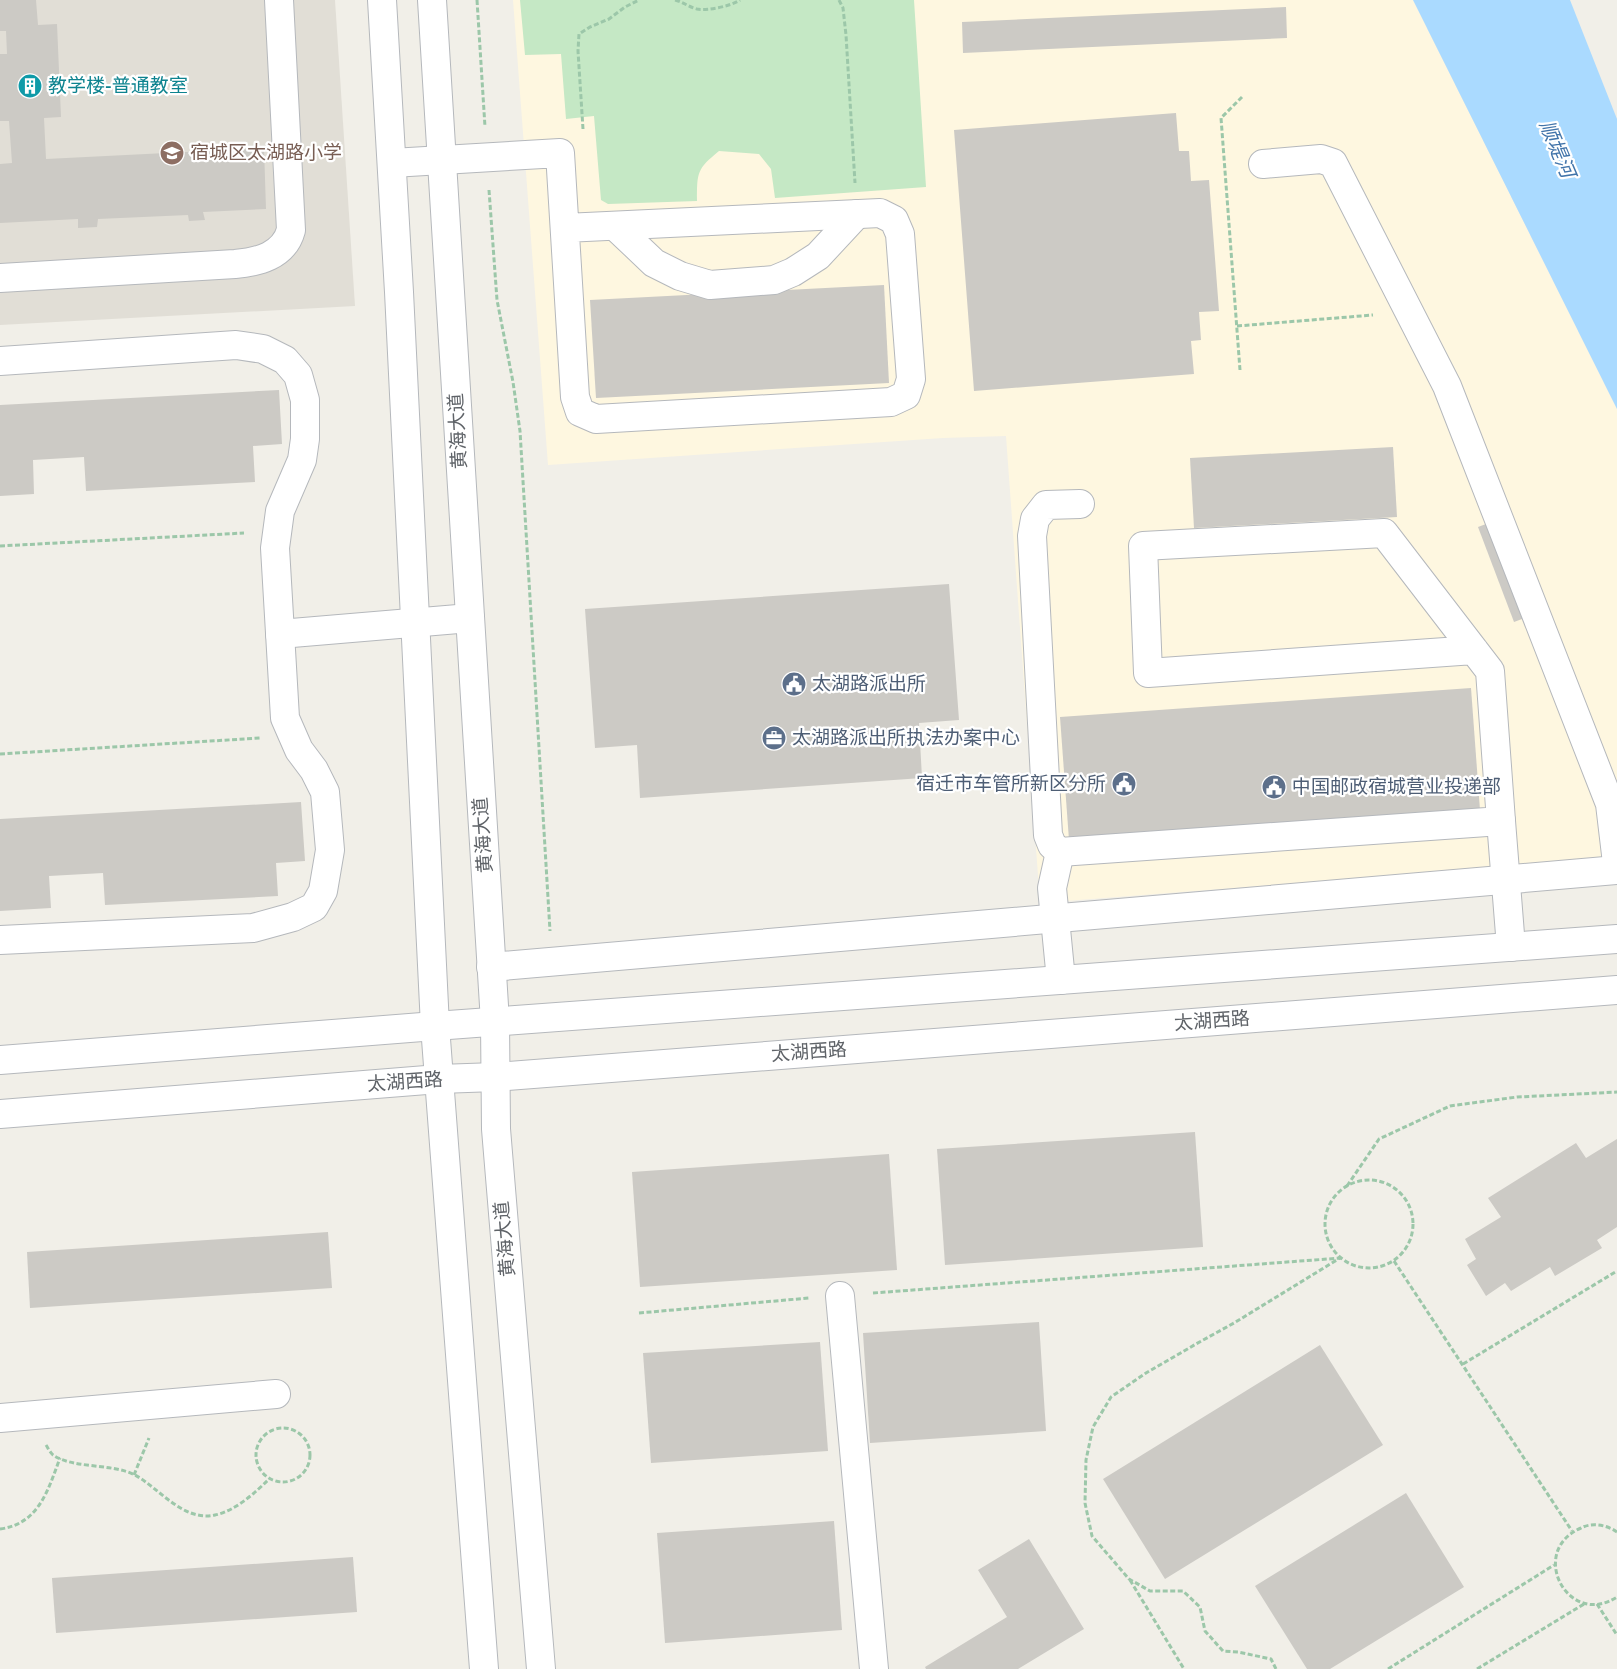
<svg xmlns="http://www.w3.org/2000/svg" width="1617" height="1669" font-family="Signika,'Noto Sans SC',sans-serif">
  <rect width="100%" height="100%" fill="#f1efe8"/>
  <!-- commercial -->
  <polygon fill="#fef7e0" points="513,0 1413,0 1617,409 1617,856 1533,865 1040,903 1006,436 943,438 548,465"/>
  <!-- education -->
  <polygon fill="#e1ded6" points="0,0 335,0 355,306 0,325"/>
  <!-- green -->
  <path fill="#c5e8c5" d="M520,0H914L926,187L775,198L771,169L759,154L719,151C697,169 697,172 697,201L608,204L601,200L594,116L566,119L561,54L525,55Z"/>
  <!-- water -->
  <polygon fill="#aadaff" points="1413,0 1570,0 1617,119 1617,409"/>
  <!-- building -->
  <g fill="#cccac5">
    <polygon points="0,0 36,0 38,25 57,24 61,117 44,118 46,159 264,148 266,209 203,212 205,220 189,221 188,215 98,219 97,227 78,228 78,219 0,223 0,164 12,163 9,121 0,121 0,54 7,54 6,31 0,31"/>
    <polygon points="1286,7 1287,38 963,53 962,22"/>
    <polygon points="1176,113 1179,151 1189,151 1191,181 1209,180 1219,311 1199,312 1201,340 1191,341 1194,374 974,391 954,130"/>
    <polygon points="884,285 889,383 596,398 590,300"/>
    <polygon points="279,390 282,444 253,446 255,482 86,491 84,457 33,460 34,494 0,496 0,405"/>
    <polygon points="1393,447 1397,517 1194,528 1190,458"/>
    <polygon points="1494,521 1530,616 1514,622 1478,527"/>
    <polygon points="949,584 959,720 919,723 922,778 640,798 637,745 595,748 585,609"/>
    <polygon points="1471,688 1480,810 1069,840 1060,717"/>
    <polygon points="301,802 305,861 276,863 278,896 105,905 103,873 49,876 51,908 0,911 0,819"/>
    <polygon points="1195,1132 1203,1247 945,1265 937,1149"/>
    <polygon points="1617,1139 1617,1227 1597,1240 1602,1248 1555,1276 1550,1267 1511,1291 1505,1283 1486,1296 1467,1265 1476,1259 1465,1239 1501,1217 1488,1198 1576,1143 1586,1158"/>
    <polygon points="889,1154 897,1270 640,1287 632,1172"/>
    <polygon points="328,1232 332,1288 30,1308 27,1252"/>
    <polygon points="1039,1322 1046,1431 870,1443 863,1333"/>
    <polygon points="820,1342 828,1451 651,1463 643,1353"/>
    <polygon points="1320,1345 1383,1445 1165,1579 1103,1479"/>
    <polygon points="1406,1493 1464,1587 1330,1669 1307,1669 1255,1586"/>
    <polygon points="834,1521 842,1630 665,1643 657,1533"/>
    <polygon points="1029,1539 1084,1629 1018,1669 926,1669 925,1667 1007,1617 978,1570"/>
    <polygon points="353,1557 357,1612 56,1633 52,1578"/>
  </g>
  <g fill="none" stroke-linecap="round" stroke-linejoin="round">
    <defs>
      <g id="minor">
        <polyline points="382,0 399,292 435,1026 484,1669"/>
        <polyline points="432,0 495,1022 496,1129 541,1669"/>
        <polyline points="392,163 560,153 575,397 580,412 596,419 891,402 906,395 911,379 900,234 894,220 880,213 565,228"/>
        <polyline points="1263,164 1321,159 1333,163 1447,386 1610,804 1617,863"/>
        <polyline points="615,226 654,263 680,276 710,285 774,280 793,272 818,256 857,214"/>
        <path d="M0,278L235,264C258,262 284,256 291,230L279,0"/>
        <polyline points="0,361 236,345 263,349 285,360 298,375 305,400 305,439 302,460 280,511 275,548 285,718 299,750 314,770 325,792 330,850 323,891 314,907 293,917 253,928 0,940"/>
        <polyline points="1080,504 1046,505 1035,519 1032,536 1048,835 1052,845 1060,852 1501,821 1490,671 1384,533 1143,546 1148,673 1474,650"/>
        <polyline points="280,634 470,618"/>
        <polyline points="1501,821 1511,947"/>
        <polyline points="1060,852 1052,888 1061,980"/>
        <polyline points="491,967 1617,870"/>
        <polyline points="0,1060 435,1026 1617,939"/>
        <polyline points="0,1114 439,1079 496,1077 1617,990"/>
        <polyline points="840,1296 874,1669"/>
        <polyline points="0,1418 276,1394"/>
      </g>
    </defs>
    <!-- minor casing -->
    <use href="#minor" stroke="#b5b8bc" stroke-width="30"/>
    <!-- path -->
    <g stroke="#9cc7a9" stroke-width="3" stroke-dasharray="5 2.5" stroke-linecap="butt">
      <polyline points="477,0 485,127"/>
      <path d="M675,0C683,2 689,7 697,9C708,11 731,6 740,0"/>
      <polyline points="839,0 843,8 846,35 855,183"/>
      <polyline points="583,129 578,51 579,34 590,27 609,19 625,7 639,0"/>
      <polyline points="489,190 497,300 513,382 520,431 550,931"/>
      <polyline points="1237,326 1373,315"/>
      <polyline points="1240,370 1221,118 1242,97"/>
      <polyline points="0,546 244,533"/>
      <polyline points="0,754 260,738"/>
      <circle cx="1369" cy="1224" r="44"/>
      <polyline points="1347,1186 1379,1139 1450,1106 1517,1097 1617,1092"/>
      <polyline points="1394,1261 1572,1531"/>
      <polyline points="873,1293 1341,1258"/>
      <polyline points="639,1313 809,1298"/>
      <polyline points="1463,1364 1617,1271"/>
      <circle cx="283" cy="1455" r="27"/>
      <path d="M46,1445C48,1448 50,1452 53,1455C73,1469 112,1463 135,1475C159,1488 183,1522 215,1515C235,1511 255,1493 269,1479"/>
      <polyline points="134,1475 149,1438"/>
      <path d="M0,1529C39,1524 48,1490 60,1458"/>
      <path d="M1617,1532C1607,1525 1592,1522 1581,1528C1527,1551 1568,1629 1617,1597"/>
      <polyline points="1130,1580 1184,1669"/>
      <polyline points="1597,1604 1617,1635"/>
      <polyline points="1276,1669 1271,1659 1238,1652 1223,1651 1205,1631 1200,1607 1183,1591 1150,1591 1129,1579 1092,1536 1085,1503 1086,1460 1093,1427 1111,1397 1146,1373 1196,1344 1234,1323 1340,1258"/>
      <polyline points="1388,1669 1554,1565"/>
      <polyline points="1477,1669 1584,1604"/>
    </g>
    <!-- minor -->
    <use href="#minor" stroke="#fff" stroke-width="28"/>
  </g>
  <!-- icons -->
  <defs>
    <symbol id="building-disc" viewBox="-11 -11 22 22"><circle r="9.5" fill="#0f9aa8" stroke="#fff"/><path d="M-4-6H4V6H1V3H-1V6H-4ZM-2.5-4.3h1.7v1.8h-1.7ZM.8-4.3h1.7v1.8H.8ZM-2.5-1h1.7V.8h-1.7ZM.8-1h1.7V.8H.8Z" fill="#fff"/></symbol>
    <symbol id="school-disc" viewBox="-11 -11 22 22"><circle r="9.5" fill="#8d6e63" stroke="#fff"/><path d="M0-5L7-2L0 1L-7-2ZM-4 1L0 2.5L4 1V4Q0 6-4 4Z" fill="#fff"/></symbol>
    <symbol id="civic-disc" viewBox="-11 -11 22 22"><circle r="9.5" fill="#5c6f8a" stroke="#fff"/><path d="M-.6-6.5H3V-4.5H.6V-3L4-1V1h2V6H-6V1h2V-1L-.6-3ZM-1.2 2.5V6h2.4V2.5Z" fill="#fff"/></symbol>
    <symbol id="office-disc" viewBox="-11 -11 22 22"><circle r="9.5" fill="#5c6f8a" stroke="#fff"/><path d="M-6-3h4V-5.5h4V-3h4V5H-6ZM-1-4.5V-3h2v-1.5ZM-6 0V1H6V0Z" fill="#fff"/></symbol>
  </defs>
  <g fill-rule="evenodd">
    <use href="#building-disc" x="16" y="72" width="28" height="28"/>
    <use href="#school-disc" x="158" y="139" width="28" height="28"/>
    <use href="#civic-disc" x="780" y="670" width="28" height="28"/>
    <use href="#office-disc" x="760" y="724" width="28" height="28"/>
    <use href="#civic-disc" x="1110" y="770" width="28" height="28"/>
    <use href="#civic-disc" x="1260" y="773" width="28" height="28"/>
  </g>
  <g text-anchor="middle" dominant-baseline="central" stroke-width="4.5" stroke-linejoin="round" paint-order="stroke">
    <!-- culture labels -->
    <g font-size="19" fill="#0d838f" stroke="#fff" text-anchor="start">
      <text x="48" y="86">教学楼-普通教室</text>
    </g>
    <!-- education labels -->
    <g font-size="19" fill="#785e54" stroke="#fff" text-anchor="start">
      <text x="190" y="153">宿城区太湖路小学</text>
    </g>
    <!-- street labels -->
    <g font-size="19" fill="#5f6368" stroke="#fff">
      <text transform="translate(458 431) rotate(-93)">黄海大道</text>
      <text transform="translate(483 835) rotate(-94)">黄海大道</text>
      <text transform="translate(1212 1021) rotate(-4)">太湖西路</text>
      <text transform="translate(809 1052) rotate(-4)">太湖西路</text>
      <text transform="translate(405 1082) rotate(-4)">太湖西路</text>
      <text transform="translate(505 1239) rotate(-95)">黄海大道</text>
    </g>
    <!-- service labels -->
    <g font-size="19" fill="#4e5e75" stroke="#fff" text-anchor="start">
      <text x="812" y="684">太湖路派出所</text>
      <text x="792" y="738">太湖路派出所执法办案中心</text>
      <text x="1106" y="784" text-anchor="end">宿迁市车管所新区分所</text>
      <text x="1292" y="787">中国邮政宿城营业投递部</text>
    </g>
    <!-- water labels -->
    <g font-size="20" font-style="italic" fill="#4174aa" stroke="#fff">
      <text transform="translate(1557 149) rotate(67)">顺堤河</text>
    </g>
  </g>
</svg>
